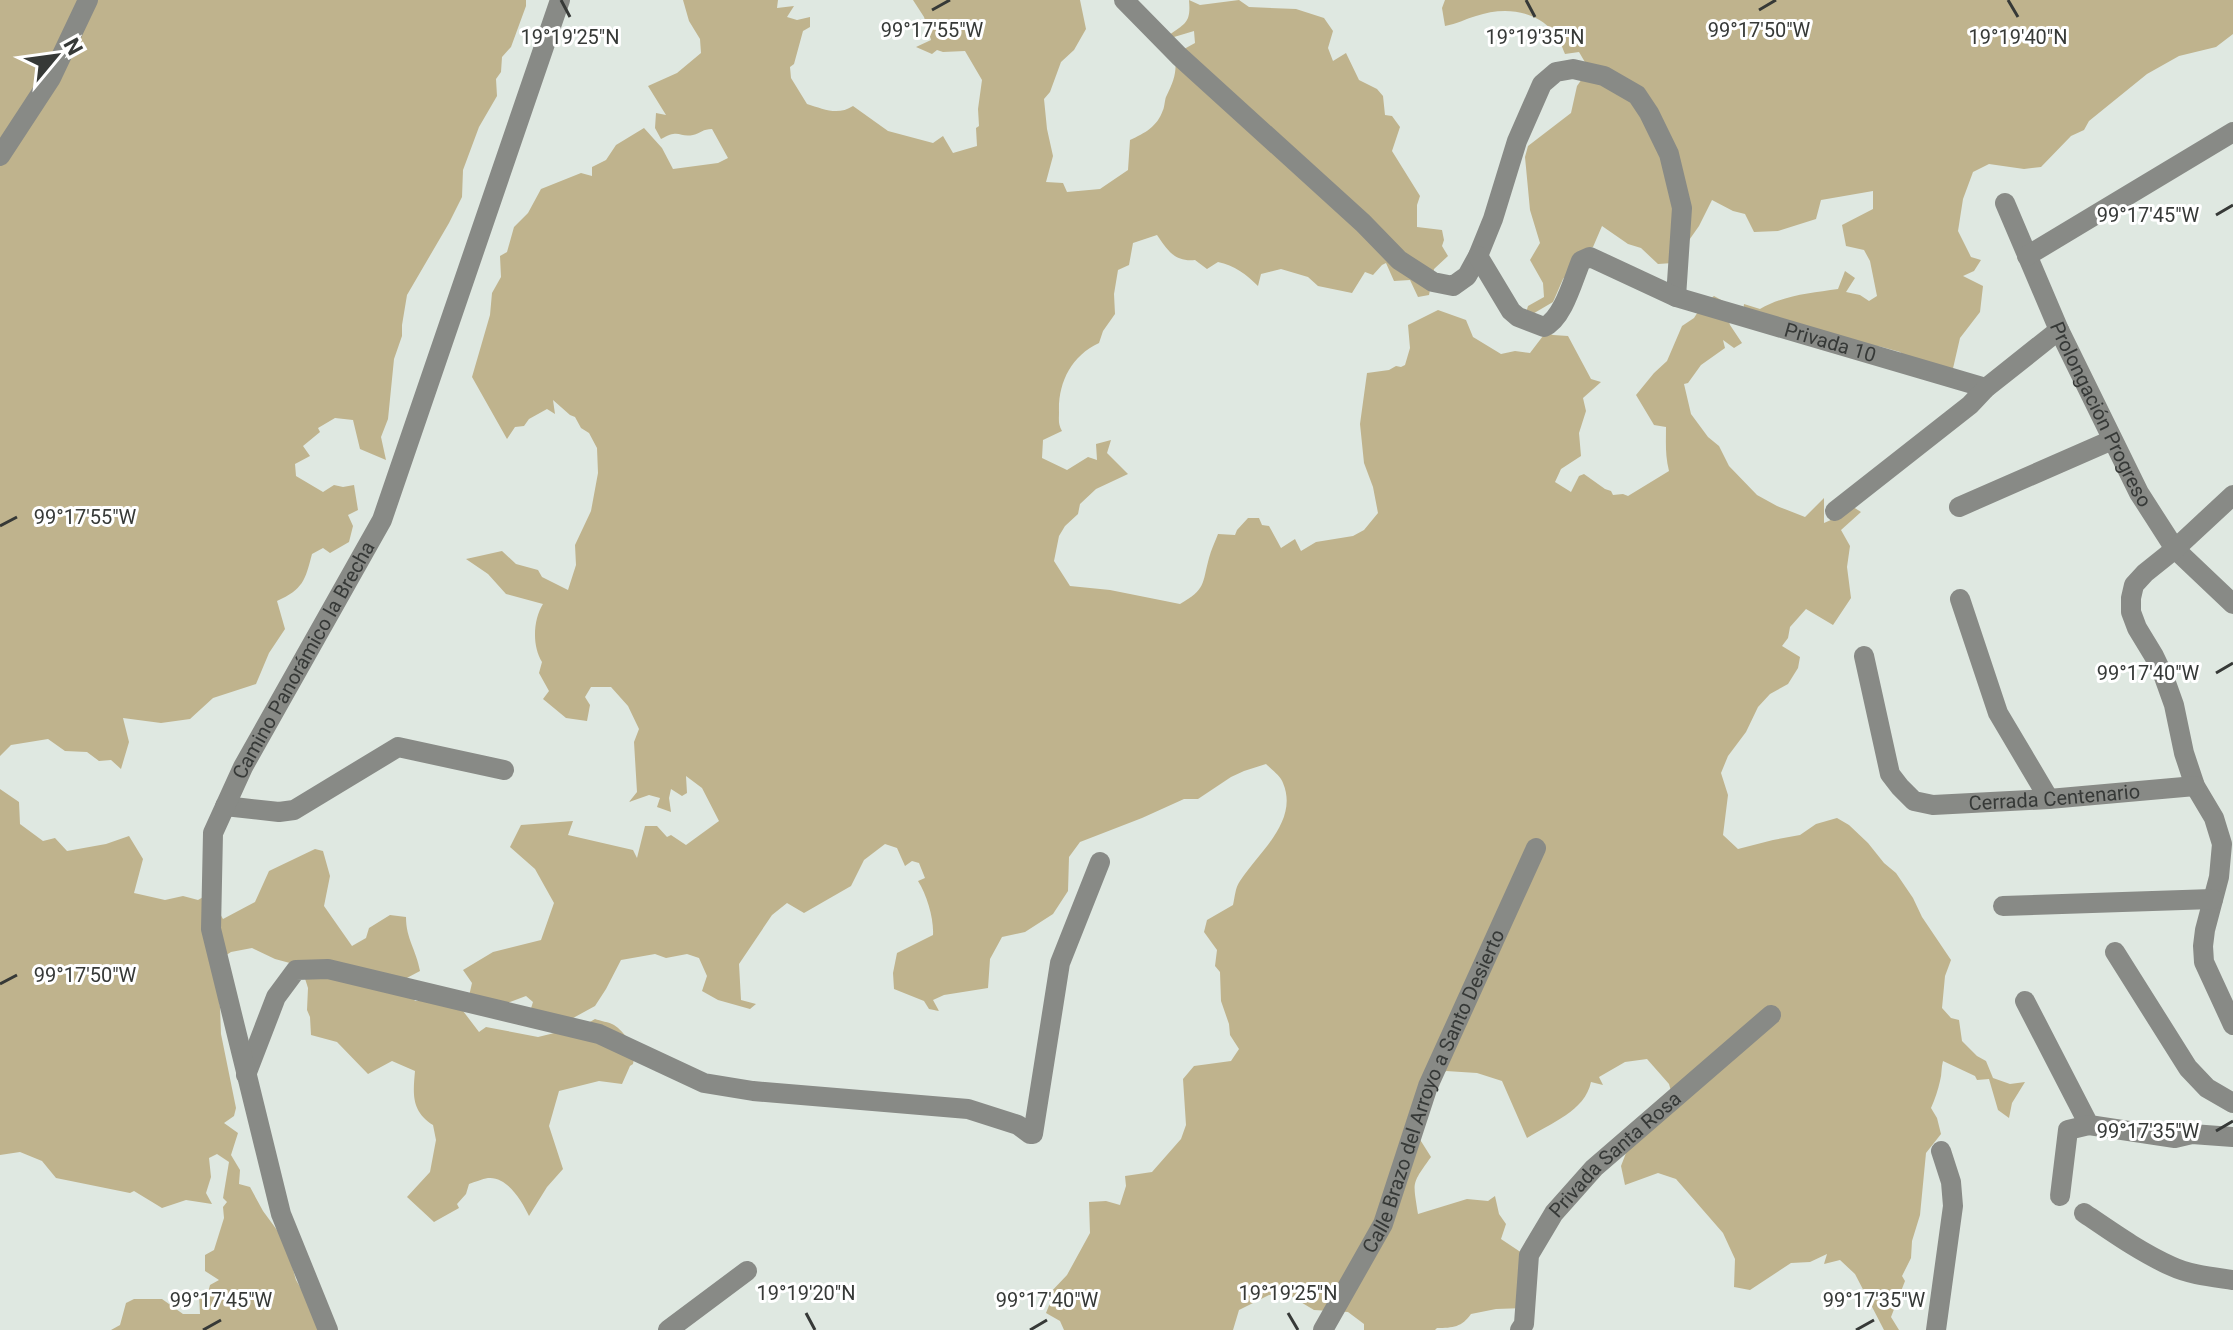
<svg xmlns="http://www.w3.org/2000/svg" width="2233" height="1330" font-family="Roboto,sans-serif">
  <rect width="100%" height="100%" fill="#dfe8e1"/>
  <!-- forest -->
  <g fill="#bfb38d">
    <path d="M0,0H526V6L511,47L502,57L501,72L496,79L497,96L479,127L463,170L462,197L449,223L407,295L402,325V336L394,359L388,419L381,437L386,460L360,449L353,420L335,418L318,428L320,432L303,446L310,456L295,464L296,476L323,492L334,485L343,487L354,485L358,510L348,515L353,526L349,542L330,553L323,548L312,554C305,581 303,589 277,601L285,629L269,653L256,684L213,698L190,719L161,723L123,718L129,742L121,769L111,760L99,761L87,752L65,751L48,739L11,745L0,756Z"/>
    <path d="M683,0H778L777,8L794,6L787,17L797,20L810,17V27L803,31L794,64L790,67L791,78L807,104C823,109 838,116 853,106L888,131L933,143L943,136L953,153L977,146L976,128L979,126L978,109L982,80L965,51L943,52L937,50L932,54L916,47L931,40L924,17L913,0H1080L1086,29L1074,50L1061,62L1050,92L1044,99L1047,129L1053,156L1046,182L1063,183L1067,192L1100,189L1128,170L1130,140C1145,133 1157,127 1163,110C1164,109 1165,99 1166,97C1174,80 1177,74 1175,54L1195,43L1194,31L1174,37L1169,35C1186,23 1191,22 1189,0L1200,5L1239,0L1249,7L1296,9L1324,18L1333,31L1328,48L1333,61L1346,53L1359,80L1377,89L1383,96L1385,115L1392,116L1400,127L1392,151L1420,196L1417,205V227L1442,230L1444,240L1442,246L1448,256L1434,269L1429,295L1418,297L1410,280L1394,281L1386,263L1382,265L1373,275L1365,272L1352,293L1318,286L1308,277L1281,269L1261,274L1258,286C1247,275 1234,265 1218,262L1207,269L1195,260C1175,262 1168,251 1157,235L1133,243L1129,265L1118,270L1114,294L1115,314L1103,331L1099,343C1071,356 1058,383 1059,412C1059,421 1058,424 1062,431L1043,440L1042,458L1067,470L1088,457L1097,460L1096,444L1111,440L1107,453L1128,474L1096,489L1080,504L1078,514L1065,526L1059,536L1054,561L1070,586L1110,590L1180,604C1206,589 1202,584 1209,558C1211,550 1215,542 1218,534L1235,535L1237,530L1248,518H1259L1262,525L1269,526L1281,548L1295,539L1301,551L1316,542L1353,536L1364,530L1378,513L1373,487L1364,463L1360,424L1367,373L1389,370L1396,366L1401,367L1405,365L1410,348L1408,325L1438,310L1466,320L1473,337L1501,354L1515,351L1530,353L1546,332L1553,335L1568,336L1591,379L1601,382L1583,398L1586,411L1579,433L1581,456L1561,469L1555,482L1571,492L1579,476L1584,474L1605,489L1611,491L1613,495L1623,494L1628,496L1669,471C1665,455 1666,443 1666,427L1654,425L1636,395L1654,373L1667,361L1682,326L1694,318L1703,304L1714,296L1723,301L1730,325L1742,343L1734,348L1723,340L1725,348L1701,365L1688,383L1684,384L1691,414L1708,437L1719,446L1729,466L1757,495L1777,506L1805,517L1824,498V523L1840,516L1847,503L1861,512L1841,530L1850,546L1847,567L1851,598L1833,625L1806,609L1790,627L1788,638L1782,646L1800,657L1798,668L1788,684L1770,694L1758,707L1746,732L1728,756L1721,773L1728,795L1723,835L1738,849L1773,840L1800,835L1816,824L1837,818L1849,825L1868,843L1884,863L1896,873L1913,898L1922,917L1951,960L1945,976L1942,1008L1951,1018L1959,1020L1962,1041L1977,1056L1986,1061L1993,1078L2010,1084L2025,1082L2012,1103L2009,1118L1998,1110L1989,1079L1977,1080L1975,1076L1943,1061C1941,1068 1942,1074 1940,1081C1938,1090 1935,1099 1931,1108L1937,1118L1941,1134L1926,1153L1920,1215L1912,1241L1911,1258L1902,1276L1905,1281L1891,1317L1899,1330H1884L1855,1274L1840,1260L1824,1264L1827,1254L1810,1262L1791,1263L1750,1290L1734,1287L1735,1259L1723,1233L1676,1179L1658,1173L1625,1185L1621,1166L1626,1153L1625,1140L1671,1091L1669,1084L1647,1059L1625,1062L1599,1077L1603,1085L1591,1082C1585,1111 1551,1123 1527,1138L1502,1081L1477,1073L1446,1071L1429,1088L1419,1138L1431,1157C1411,1185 1413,1181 1418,1214L1467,1199L1488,1201L1495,1196L1499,1214L1506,1224L1501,1239L1522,1253L1525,1308L1496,1309L1471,1314C1462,1327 1453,1328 1437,1328L1435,1330H1364V1324L1348,1312L1314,1310L1289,1295H1269L1239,1310L1233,1330H1064L1060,1321L1046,1313L1050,1303L1049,1294L1067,1275L1090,1233L1089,1202L1106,1201L1120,1205L1126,1186L1125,1176L1152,1172L1181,1139L1186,1125L1183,1079L1194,1066L1231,1061L1239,1049L1230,1035L1229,1024L1221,1001L1220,972L1215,966L1217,950L1204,932L1207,920L1233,905C1235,897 1235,888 1240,881C1259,852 1299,821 1283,783C1281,776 1271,769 1266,764L1244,771L1231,777L1198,799H1184L1142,818L1080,842L1069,857L1068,891L1053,914L1025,932L1002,937L990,959L988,988L944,995L933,1000L939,1011L929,1009L924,1001L894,989L893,973L897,953L933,935C934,919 927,895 918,881L925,878L919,863L912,861L905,866L897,848L885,844L864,860L851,886L804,913L787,903L772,915L739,964L741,1000L756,1004L750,1009L718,1000L702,991L707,976L699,958L687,954L666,958L655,954L621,960L606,989L595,1006L564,1023L528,1018L533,1002L526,996L502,1005L469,996L472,983L463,970L493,952L541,940L554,903L535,869L510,847L521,825L573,821L568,835L633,850L637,858L645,826H657L667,837L671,835L686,845L719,821L702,788L686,776L687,793L682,796L671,789L669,798L671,812L657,807L660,798L649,795L629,802L637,792L634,742L639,729L628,706L611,687H591L585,697L590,705L587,721L566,718L543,699L549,691L539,673L542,662C532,646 533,620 543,604L506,594L488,574L466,559L502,551L516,564L538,570L542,577L568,590L576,565L575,545L591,511L598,473L597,448L589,433L581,428L575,417L570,415L553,400L555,414L547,409L529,419L524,426L515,427L507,439L472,377L490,315L492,293L501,277L500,256L507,252L514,227L528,213L541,189L581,173L592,176V167L606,160L616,145L644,128L662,148L673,169L718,163L728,158L712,129C703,129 701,133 693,135C679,138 680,128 661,139L655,128L656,113L666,115L648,86L677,73L701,53L700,39L689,21Z"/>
    <path d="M1445,0H2233V34L2216,47L2179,56L2147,74L2089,121L2084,130L2071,136L2041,167L2024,169L1989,164L1973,172L1963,199L1958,231L1971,257L1981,260L1974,271L1963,276L1983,286L1980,312L1960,338L1951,377L1917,370L1900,352L1882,347L1742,321L1744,304L1760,309C1784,295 1811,293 1838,289L1845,271L1855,278L1846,292L1860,295L1869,301L1877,296L1870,261L1864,250L1846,246L1842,225L1873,209V191L1821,200L1816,219L1778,231L1754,232L1745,214L1733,211L1712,200L1699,226L1673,263L1658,264L1641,248L1628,244L1602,226L1593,247L1589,248L1563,279L1553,302L1524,319L1528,306L1544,297L1543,283L1530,260L1540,243L1530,210L1525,157L1528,146L1571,113L1577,86L1589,69L1579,52L1565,54C1562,47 1559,37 1553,31C1533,9 1502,7 1476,16C1465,19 1457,24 1445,26L1442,8Z"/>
    <path d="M0,789L19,802L20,824L43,841L55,838L67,851L106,844L129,836L143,859L134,893L165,900L183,896L198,900L205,896L215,905L223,919L255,902L269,871L315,849L323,851L330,876L324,906L352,946L366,938L369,928L390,915L406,917C406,939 416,949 420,971L403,980L415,1001L433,1000L460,1007L479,1032L486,1027L538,1037L583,1026L595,1019C600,1021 609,1022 614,1025C626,1033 637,1049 633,1064L630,1066L622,1084L599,1081L559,1091L549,1126L563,1169L547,1187L529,1216C522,1201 507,1176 488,1178C482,1179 475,1182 469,1184L466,1194L457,1204L459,1208L434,1222L407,1197L430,1172L436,1140L433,1125C411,1111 413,1094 415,1071L392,1061L368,1074L337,1042L311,1035L310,1017L307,1010L308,988L301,966L275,959L252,948L231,952L214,963L220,1007L221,1034L236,1108L234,1116L224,1123L238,1133L231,1155L240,1170L239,1184L250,1187L263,1211L285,1241L296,1280L307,1299L318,1330H111L120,1325L126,1303L134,1299H162L183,1314H200L199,1294L207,1296L210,1285L219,1280L205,1271V1255L214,1250L224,1218L223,1207L227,1202L223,1198L229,1162L217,1154L209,1158L211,1177L206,1193L212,1204L186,1200L162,1208L134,1191L130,1193L56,1178L42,1161L20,1152L0,1155Z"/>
  </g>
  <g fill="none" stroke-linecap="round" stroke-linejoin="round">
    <!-- minor -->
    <g stroke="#888a86" stroke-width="20">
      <polyline points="1124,0 1179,56 1363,223 1399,260 1433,282 1453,286 1467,276 1478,256 1493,219 1517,141 1542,84 1556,72 1573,69 1604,76 1637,95 1649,113 1669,154 1682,208 1676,297"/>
      <polyline points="0,156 51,78 88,0"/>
      <path id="s1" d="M2005,203L2059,330L2139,493L2175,549L2233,604"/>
      <path id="s2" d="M1478,256L1511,311L1518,317L1544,327C1563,319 1573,280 1581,261L1590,257L1676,297L1986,388"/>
      <polyline points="2027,256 2233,132"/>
      <polyline points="2233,495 2175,549 2145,573 2134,585 2131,598 2131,612 2137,628 2154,656 2164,677 2174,705 2184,753 2195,786 2214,818 2222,844 2219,877 2205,930 2203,946 2204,962 2233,1025"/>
      <polyline points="1959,507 2112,440"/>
      <polyline points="1835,511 1970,405 1986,388 2059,330"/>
      <polyline points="1960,599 1998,713 2049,799"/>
      <path id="s3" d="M1864,656L1890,774L1900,787L1914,801L1933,805L2049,799L2195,786"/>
      <polyline points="225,806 279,812 294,810 398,747 504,770"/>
      <polyline points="2003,906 2213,899"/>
      <polyline points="2115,952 2188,1068 2207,1088 2233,1103"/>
      <polyline points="2025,1001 2089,1125 2175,1138 2192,1134 2233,1137"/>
      <polyline points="246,1075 276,997 296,970 328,969 599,1034 704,1083 753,1091 968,1109 1018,1125 1030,1134 1033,1134 1060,963 1100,862"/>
      <polyline points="2060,1196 2068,1130 2089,1125"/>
      <path d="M2084,1213C2112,1232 2140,1252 2171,1266C2190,1275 2213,1277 2233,1280"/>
      <path id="s4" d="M328,1330L281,1214L211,929L213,833L243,767L382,520L560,0"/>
      <polyline points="668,1330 747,1271"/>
      <path id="s5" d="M1323,1330L1383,1224L1428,1086L1536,848"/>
      <path id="s6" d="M1520,1330L1524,1324L1529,1255L1554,1213L1594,1168L1771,1015"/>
      <polyline points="1936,1330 1953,1206 1951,1182 1941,1151"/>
    </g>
  </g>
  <!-- ticks -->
  <path fill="none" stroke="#363937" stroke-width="3" d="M561,0L570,17M1526,0L1535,17M2008,0L2018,17M932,10L950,0M1759,10L1776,0M2216,215L2233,205M0,526L17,517M2216,673L2233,663M0,984L17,975M2216,1131L2233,1121M806,1313L815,1330M1288,1313L1298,1330M203,1330L221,1320M1030,1330L1047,1320M1856,1330L1874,1320"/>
  <g text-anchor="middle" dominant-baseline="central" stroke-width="6" stroke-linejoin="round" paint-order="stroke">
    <!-- street labels -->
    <g font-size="20" fill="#363937" stroke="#fff">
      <text stroke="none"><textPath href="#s2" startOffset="444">Privada 10</textPath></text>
      <text stroke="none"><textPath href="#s1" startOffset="232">Prolongación Progreso</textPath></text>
      <text stroke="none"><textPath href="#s4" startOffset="710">Camino Panorámico la Brecha</textPath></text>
      <text stroke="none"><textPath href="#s3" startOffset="298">Cerrada Centenario</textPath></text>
      <text stroke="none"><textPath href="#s5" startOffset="264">Calle Brazo del Arroyo a Santo Desierto</textPath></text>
      <text stroke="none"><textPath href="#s6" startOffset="210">Privada Santa Rosa</textPath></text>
    </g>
  </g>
  <g font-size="20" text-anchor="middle" fill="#363937" stroke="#fff" stroke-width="6" stroke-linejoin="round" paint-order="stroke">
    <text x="932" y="37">99°17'55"W</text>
    <text x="1759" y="37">99°17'50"W</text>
    <text x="570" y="44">19°19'25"N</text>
    <text x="1535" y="44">19°19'35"N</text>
    <text x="2018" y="44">19°19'40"N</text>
    <text x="2148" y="222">99°17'45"W</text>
    <text x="85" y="524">99°17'55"W</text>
    <text x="2148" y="680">99°17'40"W</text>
    <text x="85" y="982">99°17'50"W</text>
    <text x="2148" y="1138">99°17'35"W</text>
    <text x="806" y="1300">19°19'20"N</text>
    <text x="1288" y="1300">19°19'25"N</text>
    <text x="221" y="1307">99°17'45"W</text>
    <text x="1047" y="1307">99°17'40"W</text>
    <text x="1874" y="1307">99°17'35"W</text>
  </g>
  <!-- north arrow -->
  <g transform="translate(56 56) rotate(61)" stroke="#ffffff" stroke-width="6" paint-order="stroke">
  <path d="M0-6L14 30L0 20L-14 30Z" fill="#363937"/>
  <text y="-12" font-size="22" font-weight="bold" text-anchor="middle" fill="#363937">N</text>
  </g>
</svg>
